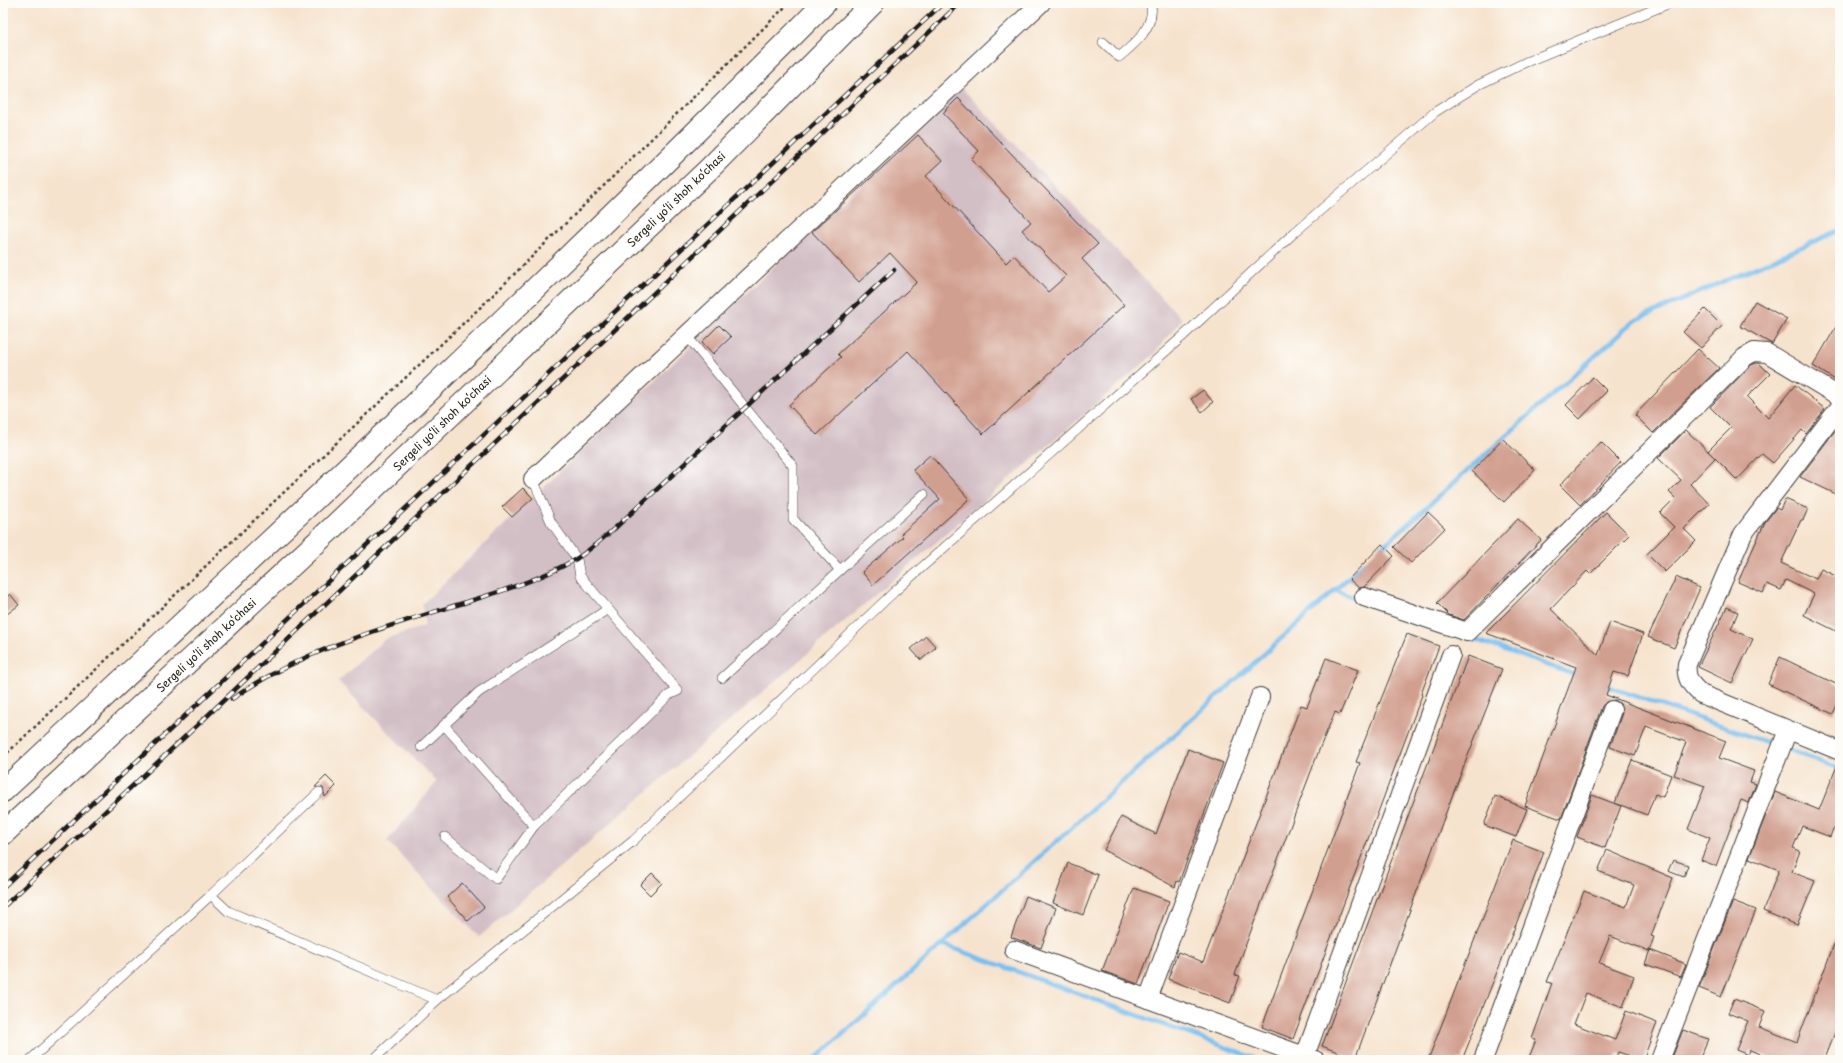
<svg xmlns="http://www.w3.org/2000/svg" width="1843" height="1063" font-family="'Playpen Sans',sans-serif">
  <rect width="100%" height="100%" fill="#fdfcf7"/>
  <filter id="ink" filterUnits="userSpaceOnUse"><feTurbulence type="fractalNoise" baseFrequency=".025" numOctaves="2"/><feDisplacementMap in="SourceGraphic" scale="8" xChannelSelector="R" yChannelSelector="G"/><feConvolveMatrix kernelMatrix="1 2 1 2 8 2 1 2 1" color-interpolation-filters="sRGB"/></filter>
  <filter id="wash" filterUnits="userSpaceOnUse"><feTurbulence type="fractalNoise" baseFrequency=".012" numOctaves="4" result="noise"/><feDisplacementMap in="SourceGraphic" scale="16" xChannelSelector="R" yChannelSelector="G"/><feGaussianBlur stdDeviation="0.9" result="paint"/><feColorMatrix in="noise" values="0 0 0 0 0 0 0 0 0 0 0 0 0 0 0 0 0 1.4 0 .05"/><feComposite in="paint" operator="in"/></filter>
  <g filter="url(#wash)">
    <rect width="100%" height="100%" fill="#f6e3cd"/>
    <!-- industrial -->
    <polygon fill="#d2bec5" points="961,87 1182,319 1153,355 1131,374 479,937 387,841 437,782 338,681 385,639 425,626 422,604"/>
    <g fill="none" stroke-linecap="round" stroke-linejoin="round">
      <!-- stream -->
      <g stroke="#78bff0" stroke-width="4.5">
        <polyline points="1379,550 1634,321 1840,230"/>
        <polyline points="1334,590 1361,600"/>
        <polyline points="1468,637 1578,676"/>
        <polyline points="1604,685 1766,742"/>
        <polyline points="1789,750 1840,769"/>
        <polyline points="942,944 1260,1060"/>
        <polyline points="3,1053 8,1060"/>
        <polyline points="814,1060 1365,563"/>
      </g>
    </g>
    <g id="blocks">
      <!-- building -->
      <g fill="#d19f8f">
        <polygon points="958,98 1098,244 1082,259 1124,305 983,434 908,351 817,435 789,405 841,357 838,354 917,282 890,253 859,282 812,232 918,135 942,161 926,176 1006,263 1014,255 1048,292 1066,276 1022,230 1031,222 971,159 979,151 943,113"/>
        <polygon points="1755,301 1787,319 1772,344 1740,326"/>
        <polygon points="1705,309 1722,326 1701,348 1683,332"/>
        <polygon points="1840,320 1840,383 1813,366"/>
        <polygon points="719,325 731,337 713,354 702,342"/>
        <polygon points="1698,349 1719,368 1653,433 1635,415"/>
        <polygon points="1756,363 1759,363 1770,374 1747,397 1768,418 1795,385 1825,409 1806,434 1802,430 1773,463 1762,454 1737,480 1708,451 1731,428 1710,407 1751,365"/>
        <polygon points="1593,377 1607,391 1580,419 1566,405"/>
        <polygon points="1203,390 1213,402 1202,412 1191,399"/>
        <polygon points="1840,424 1840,496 1800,477"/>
        <polygon points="1686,430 1715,458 1690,484 1709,504 1684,529 1696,541 1665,572 1647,554 1674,527 1660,513 1675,498 1669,492 1681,480 1658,458"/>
        <polygon points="1503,439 1535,470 1504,502 1472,471"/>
        <polygon points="1601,442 1621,462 1580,505 1560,485"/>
        <polygon points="930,455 969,499 873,585 862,572 903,537 901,534 940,499 913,470"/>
        <polygon points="523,488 533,498 512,517 502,507"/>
        <polygon points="1785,499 1808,509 1803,520 1801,520 1781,563 1816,579 1821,569 1840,578 1840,633 1804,615 1814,594 1786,580 1781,590 1767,584 1763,593 1738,582 1765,522 1776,508 1780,510"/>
        <polygon points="1428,512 1445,528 1411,563 1394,547"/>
        <polygon points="1606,512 1629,535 1590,574 1587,571 1551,609 1598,655 1610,622 1643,634 1628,676 1614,672 1606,695 1726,741 1719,758 1754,771 1750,782 1756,784 1749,803 1741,800 1716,866 1701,860 1710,838 1688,829 1705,786 1674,775 1686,742 1646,727 1635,756 1610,747 1622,713 1620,704 1615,700 1606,702 1602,706 1561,819 1525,806 1576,667 1486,633"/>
        <polygon points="1518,519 1541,540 1464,620 1449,615 1437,603"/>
        <polygon points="1382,544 1394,556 1364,587 1359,588 1349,579"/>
        <polygon points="1676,577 1700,588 1674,648 1648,637"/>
        <polygon points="10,594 19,605 3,617 3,600"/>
        <polygon points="1727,607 1738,612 1731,629 1753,639 1732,683 1698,667"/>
        <polygon points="1407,634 1439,646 1421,694 1422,695 1293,1039 1262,1027 1360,763 1356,762"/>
        <polygon points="926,636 936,647 921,660 911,649"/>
        <polygon points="1468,656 1502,669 1451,799 1355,1059 1322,1046"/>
        <polygon points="1780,657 1840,686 1840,698 1833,714 1768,684"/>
        <polygon points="1326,658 1358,670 1340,714 1335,712 1321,745 1246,944 1235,975 1240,976 1230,1003 1168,979 1178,952 1203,962 1301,705 1307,707"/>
        <polygon points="1188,749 1223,763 1179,882 1177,881 1175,887 1104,850 1121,817 1156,834"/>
        <polygon points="1632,760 1671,775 1663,797 1655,794 1647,815 1615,803"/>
        <polygon points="1839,761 1840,761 1840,832 1833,829 1830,837 1802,826 1793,848 1800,851 1792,872 1815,881 1797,925 1763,911 1779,870 1749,858 1775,792 1819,810"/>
        <polygon points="326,776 336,786 325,797 323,788 315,787"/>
        <polygon points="1592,795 1621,806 1605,848 1577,837"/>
        <polygon points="1495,796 1527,809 1516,837 1484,825"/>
        <polygon points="1513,840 1544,852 1530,889 1462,1060 1428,1060"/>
        <polygon points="1607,850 1673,878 1651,936 1654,937 1649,951 1610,936 1599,963 1634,976 1623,1007 1586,993 1574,1024 1615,1040 1626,1011 1657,1023 1643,1060 1618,1052 1615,1060 1528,1060 1536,1040 1532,1039 1552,983 1547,982 1584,891 1626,907 1634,885 1598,871"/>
        <polygon points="1673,860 1688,865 1684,877 1668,871"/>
        <polygon points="1068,863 1098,875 1083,915 1053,903"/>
        <polygon points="652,873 662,883 650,895 640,885"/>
        <polygon points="462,883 484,907 468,921 447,897"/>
        <polygon points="1134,888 1169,901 1138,984 1102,971"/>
        <polygon points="1026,896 1056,908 1041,948 1011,937"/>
        <polygon points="1733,901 1756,910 1721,997 1699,988"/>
        <polygon points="1839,931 1840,1020 1824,1060 1775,1060 1750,1050 1748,1055 1736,1050 1748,1021 1728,1013 1734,999 1765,1011 1759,1027 1797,1042"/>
        <polygon points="1650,950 1686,964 1681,977 1645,964"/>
        <polygon points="1683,1030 1708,1039 1699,1060 1671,1060"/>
      </g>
    </g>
  </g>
  <g filter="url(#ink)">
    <use href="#blocks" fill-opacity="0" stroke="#3d3a37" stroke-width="1"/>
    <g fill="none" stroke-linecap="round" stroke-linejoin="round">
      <defs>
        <g id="service">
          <path d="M1103,42L1119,57C1136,43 1155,27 1151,3"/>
          <polyline points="687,336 793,466 793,519 840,570 722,678"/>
          <polyline points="840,570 924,494"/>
          <polyline points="444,725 534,826"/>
          <polyline points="421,747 479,692 608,609"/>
          <polyline points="319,792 211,895 228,911 437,1000"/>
          <polyline points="445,837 496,879 534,826 669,695 678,691 580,576 577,559 551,522 533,479"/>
          <polyline points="30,1060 211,895"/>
          <polyline points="373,1060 437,1000 633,841 894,592 1182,337 1295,232 1435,112 1478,85 1526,62 1670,3"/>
        </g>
        <g id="minor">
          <path d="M1840,407L1743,534L1687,664C1685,678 1691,685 1701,694L1840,751"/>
          <polyline points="533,479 1041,3"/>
          <polyline points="1364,597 1467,632 1745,357 1754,352 1767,353 1840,397"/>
          <polyline points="1014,950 1315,1060"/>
          <polyline points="1148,999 1260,697"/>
          <polyline points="1305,1056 1451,655"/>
          <polyline points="1483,1060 1612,710"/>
          <polyline points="1660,1060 1788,730"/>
        </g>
        <g id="primary">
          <path d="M3,791C281,532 558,273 825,3"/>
          <polyline points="3,834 332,528 710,168 873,3"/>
        </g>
      </defs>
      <!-- service casing -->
      <use href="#service" stroke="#3d3a37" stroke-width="10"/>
      <!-- minor casing -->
      <use href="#minor" stroke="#3d3a37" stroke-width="20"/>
      <!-- primary casing -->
      <use href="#primary" stroke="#3d3a37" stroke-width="24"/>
      <!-- path -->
      <polyline stroke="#3d3a37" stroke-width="2.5" stroke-dasharray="3 3" stroke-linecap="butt" points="3,757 487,301 789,3"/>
      <!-- service -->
      <use href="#service" stroke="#fff" stroke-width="9"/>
      <!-- minor -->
      <use href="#minor" stroke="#fff" stroke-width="18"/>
      <!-- primary -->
      <use href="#primary" stroke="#fff" stroke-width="22"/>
      <defs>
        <g id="rail">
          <path d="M232,699C300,651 381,628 460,604C499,592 540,580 576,559C589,551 602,539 614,529L894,270"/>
          <polyline points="3,887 943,3"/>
          <polyline points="3,907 205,718 960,3"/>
        </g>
      </defs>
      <!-- rail casing -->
      <use href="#rail" stroke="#1c1c1c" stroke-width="4.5"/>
      <!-- rail -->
      <use href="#rail" stroke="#fdfcf7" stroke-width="3" stroke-dasharray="9" stroke-linecap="butt"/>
    </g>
  </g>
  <g text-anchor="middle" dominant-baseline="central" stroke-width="3" stroke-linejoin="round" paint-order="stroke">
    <!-- street labels -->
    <g font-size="11" fill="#1c1c1c" stroke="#fdfcf7">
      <text transform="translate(676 199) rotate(-44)">Sergeli yo‘li shoh ko‘chasi</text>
      <text transform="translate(442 423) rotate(-44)">Sergeli yo‘li shoh ko‘chasi</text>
      <text transform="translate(206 645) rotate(-43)">Sergeli yo‘li shoh ko‘chasi</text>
    </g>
  </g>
  <!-- margin -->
  <rect width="1843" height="1063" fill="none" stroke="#fdfcf7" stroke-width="16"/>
</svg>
